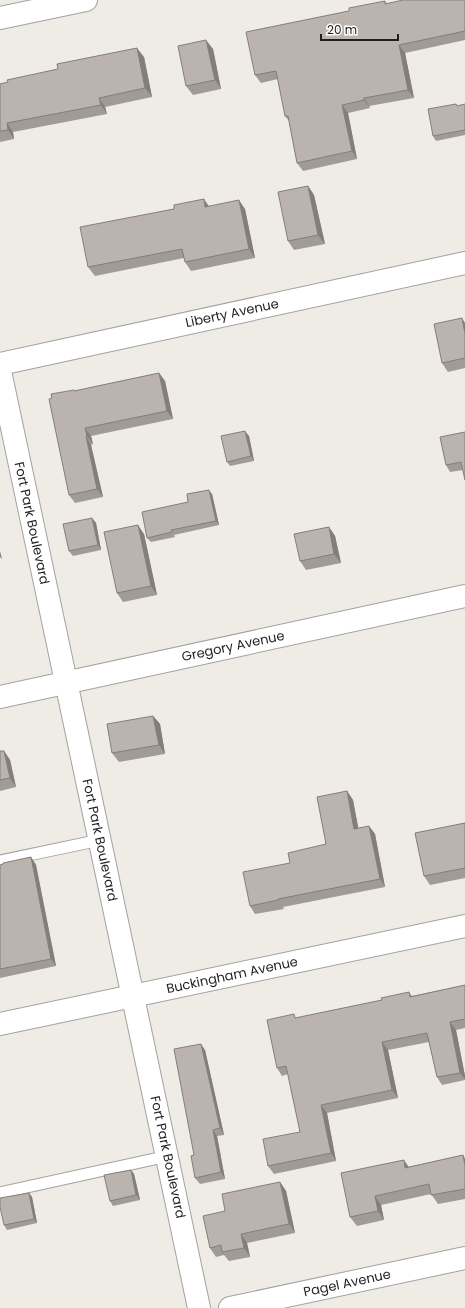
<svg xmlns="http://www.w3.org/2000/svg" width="465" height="1308" font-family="Poppins,sans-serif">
  <rect width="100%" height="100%" fill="#eeece5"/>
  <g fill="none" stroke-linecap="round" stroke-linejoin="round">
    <defs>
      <g id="service">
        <polyline points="0,861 100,840"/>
        <polyline points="0,1193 168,1156"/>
      </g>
      <g id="minor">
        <polyline points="0,18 86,0"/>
        <polyline points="0,364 465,263"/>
        <path d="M0,371C66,684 134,996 199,1308"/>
        <polyline points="0,697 465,596"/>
        <polyline points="0,1024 465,926"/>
        <polyline points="230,1308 465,1258"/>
      </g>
    </defs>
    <!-- service casing -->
    <use href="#service" stroke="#a2a2a2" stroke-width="13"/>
    <!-- minor casing -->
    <use href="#minor" stroke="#a2a2a2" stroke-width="24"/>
    <!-- service -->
    <use href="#service" stroke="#fff" stroke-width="11"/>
    <!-- minor -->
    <use href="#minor" stroke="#fff" stroke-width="22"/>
  </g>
  <!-- wall -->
  <g fill="#a19b96">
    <polygon points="465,0 465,40 405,53 414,98 369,106 370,108 348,113 357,159 303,171 297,163 289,121 285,116 278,79 261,83 255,75 385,1 386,3"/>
    <polygon points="213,49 221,89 193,95 186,86"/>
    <polygon points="144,57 152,97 105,107 107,114 13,132 14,139 0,142 0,84"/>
    <polygon points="456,104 457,106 465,104 465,135 436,141 433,136"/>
    <polygon points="308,186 314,195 325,244 294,250 288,241"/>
    <polygon points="209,206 245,209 255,258 191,271 185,262 184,258 95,276 88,267"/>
    <polygon points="465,323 465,368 448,372 442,363"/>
    <polygon points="159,373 165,381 173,419 91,436 93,444 91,445 103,497 75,503 69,495 75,391"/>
    <polygon points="465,432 463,470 450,472 446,465"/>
    <polygon points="249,436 254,461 230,466 227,462"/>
    <polygon points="212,494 219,525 174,535 175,537 151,542 147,538 188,502"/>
    <polygon points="92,518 96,523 101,550 73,556 69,551"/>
    <polygon points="329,527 335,536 341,563 306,570 300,561"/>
    <polygon points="144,534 157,595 123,602 117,593"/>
    <polygon points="153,716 160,724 165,754 119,762 112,753"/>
    <polygon points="0,751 4,751 10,760 16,787 0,791"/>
    <polygon points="347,791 353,800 358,828 369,826 375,834 385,887 283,907 284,909 255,914 250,906 290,863 326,844"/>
    <polygon points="465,823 465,878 430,885 424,876"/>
    <polygon points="31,857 36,865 56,966 0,978 0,865"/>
    <polygon points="465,985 465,1028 456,1030 465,1076 465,1080 442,1085 437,1077 429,1042 388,1050 398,1098 327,1113 336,1161 274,1174 268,1166 300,1132 288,1074 282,1076 277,1068 297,1018 382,1000 409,992 412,996"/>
    <polygon points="205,1050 224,1135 217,1136 225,1179 200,1184 195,1178 194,1155"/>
    <polygon points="463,1155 465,1159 465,1199 438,1204 431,1194 381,1205 384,1220 357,1226 350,1217 408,1167"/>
    <polygon points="131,1170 134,1174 140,1200 113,1206 110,1201"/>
    <polygon points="280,1182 286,1191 295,1233 247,1243 250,1257 229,1261 224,1255 216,1257 210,1248 225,1211"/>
    <polygon points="29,1193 32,1197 37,1223 7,1230 4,1225"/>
  </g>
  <!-- shaded-wall -->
  <g fill="#837e7a">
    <polygon points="206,40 213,49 221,89 215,80"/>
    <polygon points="399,45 405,53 414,98 408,90"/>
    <polygon points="137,48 144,57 152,97 145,88"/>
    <polygon points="99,98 105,107 107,114 101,105"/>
    <polygon points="364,98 369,106 370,108 364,100"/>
    <polygon points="342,105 348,113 357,159 352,151"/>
    <polygon points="7,123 13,132 14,139 8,130"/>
    <polygon points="308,186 314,195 325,244 318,235"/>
    <polygon points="204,199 210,208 205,207"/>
    <polygon points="239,200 245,209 255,258 249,249"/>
    <polygon points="462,318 465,323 465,334"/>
    <polygon points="159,373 165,381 173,419 167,411"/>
    <polygon points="85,428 91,436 93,444 87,436"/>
    <polygon points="245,431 249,436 254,461 251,456"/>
    <polygon points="86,436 91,445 103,497 97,489"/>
    <polygon points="209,490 212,494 219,525 216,521"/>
    <polygon points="92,518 96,523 101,550 98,545"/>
    <polygon points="138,525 144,534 157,595 151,586"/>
    <polygon points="329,527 335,536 341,563 334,554"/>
    <polygon points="0,551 2,559 0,557"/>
    <polygon points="153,716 160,724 165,754 159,745"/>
    <polygon points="4,751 10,760 16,787 10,778"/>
    <polygon points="347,791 353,800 360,837 354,829"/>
    <polygon points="369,826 375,834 385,887 380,879"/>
    <polygon points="31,857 36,865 56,966 51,959"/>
    <polygon points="450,1022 456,1030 465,1076 465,1079 460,1073"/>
    <polygon points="382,1042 388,1050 398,1098 392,1090"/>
    <polygon points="201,1044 205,1050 224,1135 220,1128"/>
    <polygon points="321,1105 327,1113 336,1161 331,1153"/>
    <polygon points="213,1130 217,1136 225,1179 221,1172"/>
    <polygon points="463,1155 465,1159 465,1166"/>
    <polygon points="404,1160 410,1169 405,1168"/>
    <polygon points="131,1170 134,1174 140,1200 136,1195"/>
    <polygon points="280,1182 286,1191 295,1233 289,1224"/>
    <polygon points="29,1193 32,1197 37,1223 34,1219"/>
    <polygon points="375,1196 381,1205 384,1220 378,1211"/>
    <polygon points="241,1234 247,1243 250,1257 244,1248"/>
  </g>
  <!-- building -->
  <g fill="#bbb4ae" stroke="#837e7a">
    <polygon points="403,0 465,0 465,31 399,45 408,90 364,98 364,100 342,105 352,151 297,163 288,116 285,116 276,71 255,75 246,32 349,11 349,8 385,1 385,4"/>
    <polygon points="206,40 215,80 186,86 178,46"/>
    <polygon points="137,48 145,88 99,98 101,105 7,123 8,130 0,131 0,84 8,82 7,80 58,69 57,64"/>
    <polygon points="456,104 457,106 465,104 465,130 433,136 428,109"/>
    <polygon points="308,186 318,235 288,241 278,192"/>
    <polygon points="204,199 205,207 239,200 249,249 185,262 182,249 88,267 80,227 174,209 174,205"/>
    <polygon points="462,318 465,334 465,358 442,363 434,324"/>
    <polygon points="159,373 167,411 85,428 87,436 86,436 97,489 69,495 49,399 52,398 51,394 74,390 74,391"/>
    <polygon points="245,431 251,456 227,462 221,436"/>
    <polygon points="465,432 465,480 461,462 446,465 440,437"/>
    <polygon points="209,490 216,521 171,530 172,532 147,538 142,512 188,502 187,494"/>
    <polygon points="92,518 98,545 69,551 63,524"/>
    <polygon points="138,525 151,586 117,593 104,532"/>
    <polygon points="329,527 334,554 300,561 294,534"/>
    <polygon points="153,716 159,745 112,753 107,724"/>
    <polygon points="0,751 4,751 10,778 0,780"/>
    <polygon points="347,791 354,829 369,826 380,879 278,899 278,900 250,906 243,872 290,863 288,853 326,844 317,797"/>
    <polygon points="465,823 465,868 424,876 415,833"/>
    <polygon points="31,857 51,959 0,969 0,865 3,864 3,863"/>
    <polygon points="465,985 465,1019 450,1022 460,1073 437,1077 427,1033 382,1042 392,1090 321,1105 331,1153 268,1166 263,1139 300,1132 286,1066 277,1068 267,1020 294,1014 295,1018 382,1000 381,998 409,992 410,997"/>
    <polygon points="201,1044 220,1128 213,1130 221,1172 195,1178 191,1156 194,1155 174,1049"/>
    <polygon points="463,1155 465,1166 465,1189 431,1195 429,1184 375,1196 378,1211 350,1217 341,1173 404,1160 405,1168"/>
    <polygon points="131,1170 136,1195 110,1201 104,1175"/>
    <polygon points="280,1182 289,1224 241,1234 244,1248 222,1252 221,1245 210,1248 203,1216 225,1211 222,1194"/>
    <polygon points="29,1193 34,1219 4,1225 0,1207 0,1198"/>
  </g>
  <g text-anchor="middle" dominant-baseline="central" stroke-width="3" stroke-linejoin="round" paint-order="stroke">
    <!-- street labels -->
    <g font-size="13" fill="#1e1e1e" stroke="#fff">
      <text transform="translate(232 313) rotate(-12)">Liberty Avenue</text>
      <text transform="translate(32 523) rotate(78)">Fort Park Boulevard</text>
      <text transform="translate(233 646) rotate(-12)">Gregory Avenue</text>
      <text transform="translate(100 840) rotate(78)">Fort Park Boulevard</text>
      <text transform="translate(232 975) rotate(-12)">Buckingham Avenue</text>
      <text transform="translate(168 1157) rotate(78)">Fort Park Boulevard</text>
      <text transform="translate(347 1283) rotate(-12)">Pagel Avenue</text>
    </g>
  </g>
  <!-- scale -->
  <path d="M321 34v6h77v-6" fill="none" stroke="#1e1e1e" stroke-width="2"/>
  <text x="327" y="34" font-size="12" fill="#1e1e1e" stroke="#ffffff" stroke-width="3" paint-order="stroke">20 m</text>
</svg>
